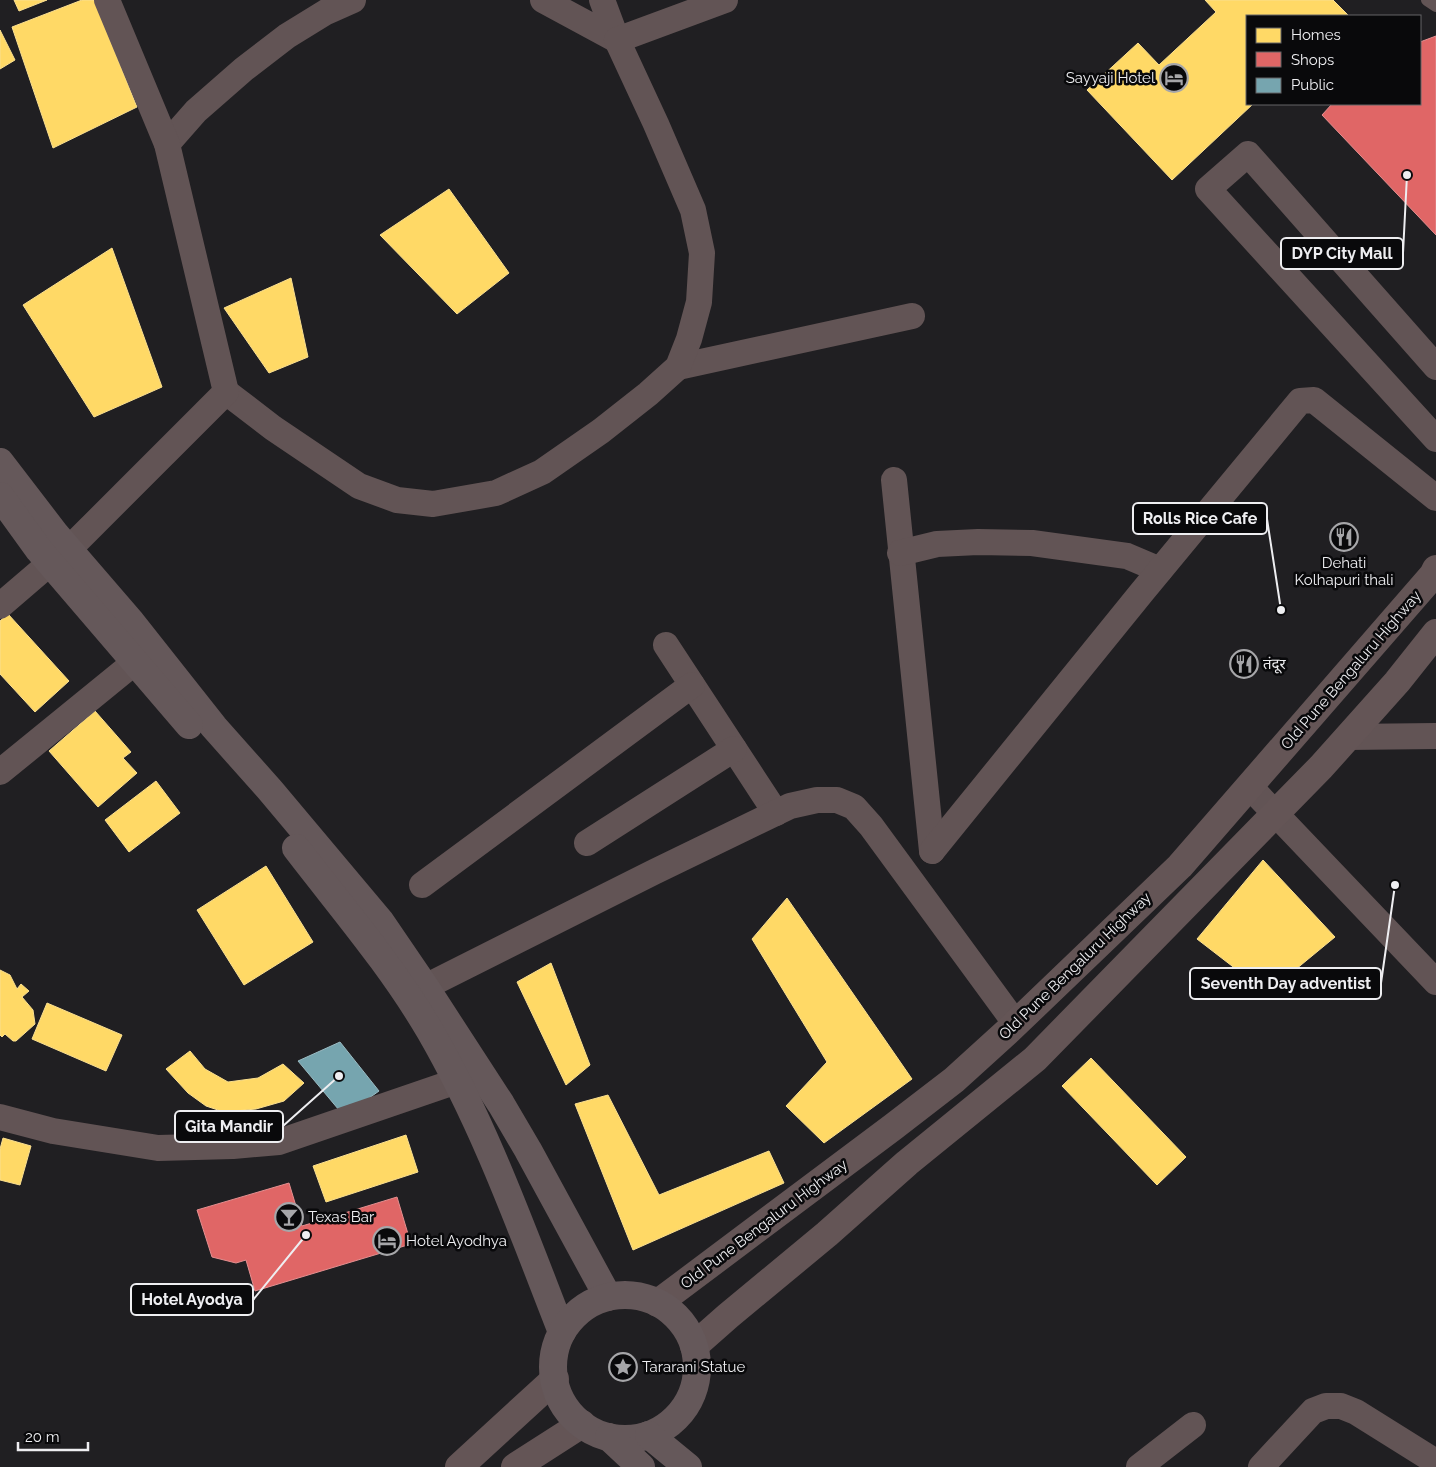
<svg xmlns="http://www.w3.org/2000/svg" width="1436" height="1467" font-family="Raleway,'Noto Sans Devanagari',sans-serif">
  <rect width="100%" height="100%" fill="#201f22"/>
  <!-- homes -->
  <g fill="#ffd966" stroke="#fadf90">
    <polygon points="14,0 47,0 19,11"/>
    <polygon points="82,0 94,0 137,107 53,148 12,27"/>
    <polygon points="1205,0 1333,0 1349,16 1247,16 1247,104 1253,104 1172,180 1087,90 1138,43 1159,65 1216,12"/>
    <polygon points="0,30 15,60 0,69"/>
    <polygon points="449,189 509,273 457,314 380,235"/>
    <polygon points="112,248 162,387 94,417 23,305"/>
    <polygon points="291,278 308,357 269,373 224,308"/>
    <polygon points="8,614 69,681 35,712 0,674 0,621"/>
    <polygon points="95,711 131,752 123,758 137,773 98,807 49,751"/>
    <polygon points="156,781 180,813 129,852 105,820"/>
    <polygon points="1263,860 1335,937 1267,993 1197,939"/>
    <polygon points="266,866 313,942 244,985 197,910"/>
    <polygon points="787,898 912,1079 824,1143 786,1106 827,1062 752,939"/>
    <polygon points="551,963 590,1065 566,1085 517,982"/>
    <polygon points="0,970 10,975 17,989 21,984 29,991 22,997 33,1010 35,1024 16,1041 13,1041 5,1034 2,1037 0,1035"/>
    <polygon points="47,1003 122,1035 106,1071 32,1039"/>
    <polygon points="190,1051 205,1069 228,1082 258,1078 283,1064 304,1083 284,1101 256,1109 224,1112 206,1106 188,1093 166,1069"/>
    <polygon points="1091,1058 1186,1157 1157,1185 1062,1086"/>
    <polygon points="608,1095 659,1195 769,1151 784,1183 633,1250 575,1104"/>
    <polygon points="406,1135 418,1172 326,1202 313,1166"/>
    <polygon points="3,1138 31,1146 20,1185 0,1180 0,1149"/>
  </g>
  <!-- shops -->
  <g fill="#e06666" stroke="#e48f90">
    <polygon points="1436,36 1436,235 1322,115 1332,104 1420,104 1420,42"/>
    <polygon points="289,1183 302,1226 397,1197 411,1244 255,1291 246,1260 236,1263 212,1257 197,1210"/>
  </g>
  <!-- public -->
  <polygon fill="#76a5af" stroke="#9abbc3" points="340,1042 379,1091 344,1116 298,1061"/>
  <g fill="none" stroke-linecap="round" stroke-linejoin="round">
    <!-- service -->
    <polyline stroke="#625455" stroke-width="12" points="1427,0 1436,6"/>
    <!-- minor -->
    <g stroke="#625455" stroke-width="26">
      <polyline points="543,0 617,40 602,0"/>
      <polyline points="167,144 196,111 244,69 287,36 326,12 353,0"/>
      <polyline points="678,367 912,316"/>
      <polyline points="1436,367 1248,154 1208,189 1436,439"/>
      <polyline points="226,392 273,428 359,486 397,500 433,504 496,493 542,472 601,431 648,394 678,367 689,339 699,302 702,253 693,210 656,124 617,40 725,0"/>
      <polyline points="894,480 932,851"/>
      <polyline points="900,553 937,544 978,542 1032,543 1127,556 1160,570"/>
      <polyline points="0,606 50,563 69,549 226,392 167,144 107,0"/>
      <polyline points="666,645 776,813"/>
      <polyline points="1347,737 1436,736"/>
      <polyline points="0,772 135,662"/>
      <polyline points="1250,787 1436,982"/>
      <polyline points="587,843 734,749"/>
      <polyline points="932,851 1142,592 1300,401 1314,400 1436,498"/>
      <polyline points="422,885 692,685"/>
      <polyline points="425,987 654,872 790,806 817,800 837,800 854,807 871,826 1016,1024"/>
      <polyline points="0,1117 53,1131 158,1148 233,1146 279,1142 457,1081"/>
      <polyline points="1139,1467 1193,1425"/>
      <polyline points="1261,1467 1313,1411 1326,1406 1341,1406 1356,1412 1436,1462"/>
    </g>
    <!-- primary -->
    <g stroke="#645556" stroke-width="28">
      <polyline points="658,1303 893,1127 954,1080 1009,1030 1180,866 1433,575 1436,569"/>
      <polyline points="694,1346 728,1316 827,1234 907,1163 1035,1059 1321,767 1397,682 1436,633"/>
      <polyline points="459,1467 555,1379"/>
      <polyline points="515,1467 582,1424"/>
    </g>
    <!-- trunk -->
    <g stroke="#65585a" stroke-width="28">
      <polyline points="0,462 56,535 131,622 214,727 270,790 380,921 425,987 501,1104 528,1150 608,1297"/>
      <polyline points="0,496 39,550 189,725"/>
      <path d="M296,848C342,908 392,966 430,1031C485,1126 522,1230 562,1332"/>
      <circle cx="625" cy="1367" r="72"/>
      <polyline points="649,1435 688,1467"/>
      <polyline points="609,1437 641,1467"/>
    </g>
  </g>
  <!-- icons -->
  <defs>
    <symbol id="hotel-ring" viewBox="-11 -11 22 22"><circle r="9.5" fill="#09090b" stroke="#a6a6a9" stroke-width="1.5"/><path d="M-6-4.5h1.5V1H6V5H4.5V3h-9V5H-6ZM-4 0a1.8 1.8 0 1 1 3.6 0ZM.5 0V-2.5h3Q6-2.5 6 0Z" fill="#a6a6a9"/></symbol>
    <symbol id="restaurant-ring" viewBox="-11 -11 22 22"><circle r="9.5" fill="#09090b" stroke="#a6a6a9" stroke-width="1.5"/><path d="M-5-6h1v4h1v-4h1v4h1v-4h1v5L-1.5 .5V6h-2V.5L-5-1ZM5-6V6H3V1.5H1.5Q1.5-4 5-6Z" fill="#a6a6a9"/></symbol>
    <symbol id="bar-ring" viewBox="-11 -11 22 22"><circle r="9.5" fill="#09090b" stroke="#a6a6a9" stroke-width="1.5"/><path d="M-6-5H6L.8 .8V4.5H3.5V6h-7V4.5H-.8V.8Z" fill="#a6a6a9"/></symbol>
    <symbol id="sight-ring" viewBox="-11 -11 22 22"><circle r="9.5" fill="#09090b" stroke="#a6a6a9" stroke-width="1.5"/><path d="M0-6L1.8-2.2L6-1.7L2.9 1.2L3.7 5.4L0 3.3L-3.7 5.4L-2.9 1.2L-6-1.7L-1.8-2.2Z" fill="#a6a6a9"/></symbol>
  </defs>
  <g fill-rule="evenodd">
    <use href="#hotel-ring" x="1158" y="62" width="32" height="32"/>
    <use href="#restaurant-ring" x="1328" y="521" width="32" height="32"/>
    <use href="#restaurant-ring" x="1228" y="648" width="32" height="32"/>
    <use href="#bar-ring" x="273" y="1201" width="32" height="32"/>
    <use href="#hotel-ring" x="371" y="1225" width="32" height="32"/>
    <use href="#sight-ring" x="607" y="1351" width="32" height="32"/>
  </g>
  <g text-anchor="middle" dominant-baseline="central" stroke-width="5" stroke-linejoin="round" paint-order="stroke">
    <!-- poi labels -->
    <g font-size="15" fill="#eeeef1" stroke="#09090b" text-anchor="start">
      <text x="1155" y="78" text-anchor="end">Sayyaji Hotel</text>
      <text x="1344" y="563" text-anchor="middle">Dehati<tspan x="1344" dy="17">Kolhapuri thali</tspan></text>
      <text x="1263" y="664">तंदूर</text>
      <text x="308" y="1217">Texas Bar</text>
      <text x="406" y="1241">Hotel Ayodhya</text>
      <text x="642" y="1367">Tararani Statue</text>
    </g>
    <!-- street labels -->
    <g font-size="15" fill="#eeeef1" stroke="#09090b">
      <text transform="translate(1351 670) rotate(-49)">Old Pune Bengaluru Highway</text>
      <text transform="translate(1075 966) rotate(-44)">Old Pune Bengaluru Highway</text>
      <text transform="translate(764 1224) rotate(-37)">Old Pune Bengaluru Highway</text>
    </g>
  </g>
  <!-- callouts -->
  <path fill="none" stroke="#eeeef1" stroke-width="2" d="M1407 175L1403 253M1281 610L1267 519M1395 885L1381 983M339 1076L283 1126M306 1235L253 1300"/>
  <g fill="#eeeef1" stroke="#09090b" stroke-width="2">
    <circle cx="1407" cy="175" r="5"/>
    <circle cx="1281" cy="610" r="5"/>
    <circle cx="1395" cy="885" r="5"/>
    <circle cx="339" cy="1076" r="5"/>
    <circle cx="306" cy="1235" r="5"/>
  </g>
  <g fill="#09090b" stroke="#eeeef1" stroke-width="2">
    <rect x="1281" y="238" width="122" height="31" rx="5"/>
    <rect x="1133" y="503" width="134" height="31" rx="5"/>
    <rect x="1190" y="968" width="191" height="31" rx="5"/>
    <rect x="175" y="1111" width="108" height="31" rx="5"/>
    <rect x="131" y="1284" width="122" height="31" rx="5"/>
  </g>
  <g font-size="16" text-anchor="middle" font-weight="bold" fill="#eeeef1">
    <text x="1342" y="259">DYP City Mall</text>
    <text x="1200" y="524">Rolls Rice Cafe</text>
    <text x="1286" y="989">Seventh Day adventist</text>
    <text x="229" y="1132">Gita Mandir</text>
    <text x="192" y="1305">Hotel Ayodya</text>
  </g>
  <!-- legend -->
  <rect x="1246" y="15" width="175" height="90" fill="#09090b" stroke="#656567"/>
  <rect x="1256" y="28" width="25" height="15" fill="#ffd966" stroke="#656567"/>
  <text x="1291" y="40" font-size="15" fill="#eeeef1">Homes</text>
  <rect x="1256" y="52" width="25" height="15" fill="#e06666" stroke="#656567"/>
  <text x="1291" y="65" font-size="15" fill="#eeeef1">Shops</text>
  <rect x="1256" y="78" width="25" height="15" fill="#76a5af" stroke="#656567"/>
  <text x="1291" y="90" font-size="15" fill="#eeeef1">Public</text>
  <!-- scale -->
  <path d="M18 1442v8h70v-8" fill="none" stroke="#eeeef1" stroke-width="2.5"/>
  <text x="25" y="1442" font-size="15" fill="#eeeef1" stroke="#09090b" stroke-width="4" paint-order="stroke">20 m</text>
</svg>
